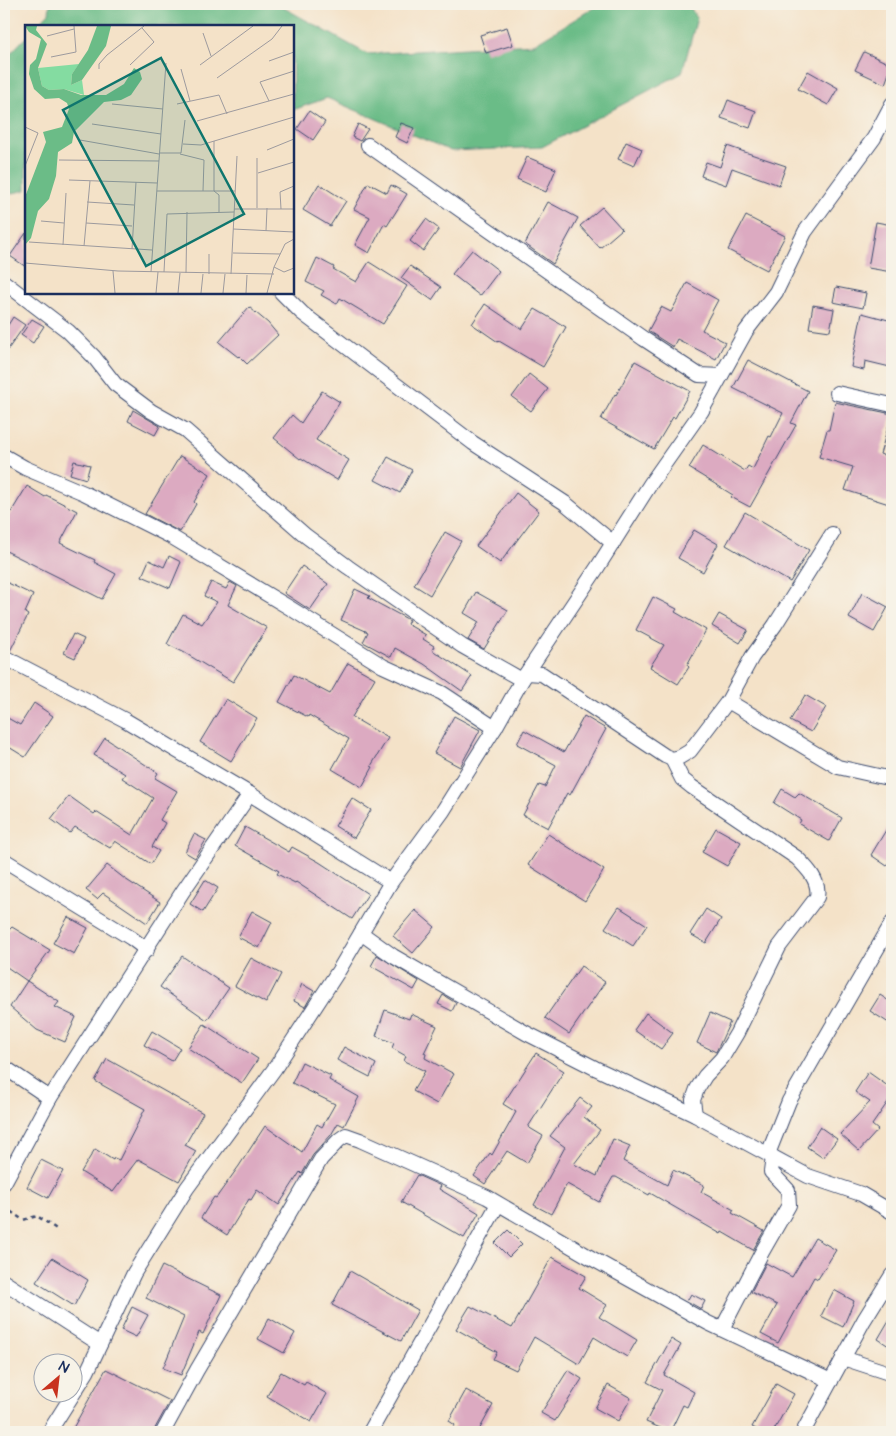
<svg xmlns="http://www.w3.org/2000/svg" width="896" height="1436" font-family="'Architects Daughter',sans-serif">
  <rect width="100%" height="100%" fill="#f7f3e8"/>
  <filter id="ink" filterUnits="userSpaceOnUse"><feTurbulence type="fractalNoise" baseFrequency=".02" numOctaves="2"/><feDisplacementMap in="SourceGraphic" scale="10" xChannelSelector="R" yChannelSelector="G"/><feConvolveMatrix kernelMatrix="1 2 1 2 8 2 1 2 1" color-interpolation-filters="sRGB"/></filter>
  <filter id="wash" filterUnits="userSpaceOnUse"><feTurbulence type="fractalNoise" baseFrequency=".0096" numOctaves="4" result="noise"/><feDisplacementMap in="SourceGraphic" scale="20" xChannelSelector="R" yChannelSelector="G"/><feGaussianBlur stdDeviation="1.12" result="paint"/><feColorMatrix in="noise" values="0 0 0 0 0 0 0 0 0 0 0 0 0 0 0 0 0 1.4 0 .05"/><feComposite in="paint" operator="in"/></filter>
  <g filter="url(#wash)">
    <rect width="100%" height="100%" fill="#f4e2c8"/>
    <!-- forest -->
    <g fill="#6bbc87" stroke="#437672">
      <polygon points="50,4 277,4 367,54 534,44 600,4 688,4 697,18 682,73 542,147 451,151 327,98 293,110 292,26 36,26 49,13"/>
      <polygon points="26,37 26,190 4,195 4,60"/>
    </g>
    <g id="blocks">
      <!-- building -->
      <g fill="#dcaac1">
        <polygon points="507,27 513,45 486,53 480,35"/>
        <polygon points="864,52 892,65 885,84 855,70"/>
        <polygon points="808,71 838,88 828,105 798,89"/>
        <polygon points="728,100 756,111 750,128 721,118"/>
        <polygon points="309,111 325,122 313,140 297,129"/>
        <polygon points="401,123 414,128 407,143 395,137"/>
        <polygon points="358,124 368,129 360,141 352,137"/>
        <polygon points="626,142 642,149 634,166 618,159"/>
        <polygon points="727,146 786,166 779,185 732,168 726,185 701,176 706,162 720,167"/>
        <polygon points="527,157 556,169 546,192 517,179"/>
        <polygon points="368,183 387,193 391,185 407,194 387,226 384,224 369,253 355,245 370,217 354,209"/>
        <polygon points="319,184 346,201 330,226 303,210"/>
        <polygon points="548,202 578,218 553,264 525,244"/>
        <polygon points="602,207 622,229 600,248 580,226"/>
        <polygon points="746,216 785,236 767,270 728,250"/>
        <polygon points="426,219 439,229 423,251 410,241"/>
        <polygon points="876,222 892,225 892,272 868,268"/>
        <polygon points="26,233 26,267 10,256"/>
        <polygon points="472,250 499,271 480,296 452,274"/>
        <polygon points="317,258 334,267 333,269 356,282 369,262 407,286 383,324 340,298 337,304 321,295 324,291 306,282"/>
        <polygon points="410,266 441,287 432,300 401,278"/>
        <polygon points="687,283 718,300 702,330 725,342 716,359 677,339 673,347 648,331 661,307 671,312"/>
        <polygon points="836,287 866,293 863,308 833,302"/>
        <polygon points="485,304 522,329 535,309 566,327 543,367 499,341 498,342 472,324"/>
        <polygon points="813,305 834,309 830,331 809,328"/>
        <polygon points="249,307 268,323 278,335 247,364 239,356 238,357 219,342"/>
        <polygon points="862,313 892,321 892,357 890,367 865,361 864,370 851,367"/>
        <polygon points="13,317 25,325 4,355 4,322 8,325"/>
        <polygon points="32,319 44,326 33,343 21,335"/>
        <polygon points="748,360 808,391 791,423 796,425 750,507 731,497 733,495 689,468 703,445 745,471 748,466 753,469 769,436 771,437 783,413 733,388"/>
        <polygon points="635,361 690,391 675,418 673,417 654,449 601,419 615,394 616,395"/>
        <polygon points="529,374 548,389 531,411 512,397"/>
        <polygon points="322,391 340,402 316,440 349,460 337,480 301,458 300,459 274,438 292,415 301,423"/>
        <polygon points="835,402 892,414 880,454 892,459 892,505 845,490 853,467 819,457 827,430 829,430"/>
        <polygon points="133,410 160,426 155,435 128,421"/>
        <polygon points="180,456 210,474 194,502 196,504 180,532 145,514"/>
        <polygon points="388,457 412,470 400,493 375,480"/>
        <polygon points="74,461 90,465 86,479 70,474"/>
        <polygon points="27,486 45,497 46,495 77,511 60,543 95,560 94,562 116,574 102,599 4,550 4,524"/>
        <polygon points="516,493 539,511 500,563 476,546"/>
        <polygon points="745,512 809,550 790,582 726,545"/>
        <polygon points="694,530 718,544 703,572 678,558"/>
        <polygon points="445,532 461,541 430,595 414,585"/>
        <polygon points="169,556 181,562 170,588 142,576 149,560 164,567"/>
        <polygon points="302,566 328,584 310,610 284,593"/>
        <polygon points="4,581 33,595 25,613 28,615 10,651 4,648"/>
        <polygon points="211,582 226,589 230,582 237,586 228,605 267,628 233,682 185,653 167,644 183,614 202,624 217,602 204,596"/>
        <polygon points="355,589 370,596 368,598 409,620 407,624 426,635 423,639 434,646 432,650 472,676 462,691 424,664 395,648 391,657 363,642 368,632 341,620"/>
        <polygon points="476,592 508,610 484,649 468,640 479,622 464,613"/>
        <polygon points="862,593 888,607 874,632 849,618"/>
        <polygon points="653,597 677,609 675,612 706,630 687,665 689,667 678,684 650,667 664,645 636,630"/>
        <polygon points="719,614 748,630 740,643 712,626"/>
        <polygon points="73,634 84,639 75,658 64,653"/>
        <polygon points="348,663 375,678 352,717 388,738 371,766 373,767 362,787 332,769 349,739 309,715 308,717 279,702 294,675 330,694"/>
        <polygon points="805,695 826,707 811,732 790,721"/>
        <polygon points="226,699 257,718 231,761 200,742"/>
        <polygon points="34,703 53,716 25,757 4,744 4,716 20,725"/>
        <polygon points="454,716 480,730 460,767 434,753"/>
        <polygon points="584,716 606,729 570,795 567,793 548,828 523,815 539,785 545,787 556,765 517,744 524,730 564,752"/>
        <polygon points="105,738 158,773 155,778 177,791 160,820 165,823 152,847 159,851 151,864 115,841 110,848 75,827 70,833 51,819 69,796 94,814 96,812 132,835 153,798 122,778 125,774 94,755"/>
        <polygon points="782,789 795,797 799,793 842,818 829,841 799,824 801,820 774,803"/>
        <polygon points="352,798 371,810 354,838 335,826"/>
        <polygon points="892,820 892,858 887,866 871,855"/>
        <polygon points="245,827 289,852 292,847 319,862 368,894 352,919 296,882 295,883 277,874 279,871 235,846"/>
        <polygon points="716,828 741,842 727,866 702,852"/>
        <polygon points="194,834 206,840 195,858 185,852"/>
        <polygon points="548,834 604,870 585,901 528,865"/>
        <polygon points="107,865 125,879 160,902 147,923 103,893 97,899 86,890"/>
        <polygon points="205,880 218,888 203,912 190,904"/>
        <polygon points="619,907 647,925 633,946 605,928"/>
        <polygon points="706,909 721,919 706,943 690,934"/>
        <polygon points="415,910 435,927 413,953 393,936"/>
        <polygon points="252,911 272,922 259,948 238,937"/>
        <polygon points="68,917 88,928 74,954 53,943"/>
        <polygon points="12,927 50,950 27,981 4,965 4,935"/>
        <polygon points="377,955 419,981 414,990 371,966"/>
        <polygon points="182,956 229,988 207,1020 160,987"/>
        <polygon points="251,958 281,974 266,1003 235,986"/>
        <polygon points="581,966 605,982 569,1034 545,1018"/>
        <polygon points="27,981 59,1002 55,1007 76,1017 65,1042 37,1030 10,1007"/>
        <polygon points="302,984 314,991 305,1007 294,1001"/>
        <polygon points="443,995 456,1003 452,1011 438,1004"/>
        <polygon points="880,995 892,1003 892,1025 870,1011"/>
        <polygon points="385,1010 409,1019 411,1014 437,1026 424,1053 426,1054 425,1058 454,1074 437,1104 413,1091 425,1071 404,1061 406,1056 392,1048 394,1043 376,1036"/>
        <polygon points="646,1013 673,1033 661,1049 634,1030"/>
        <polygon points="710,1013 730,1022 716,1052 697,1043"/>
        <polygon points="204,1024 258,1059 242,1083 188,1048"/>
        <polygon points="152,1031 180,1048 172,1061 144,1045"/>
        <polygon points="344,1047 376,1064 370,1077 337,1060"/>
        <polygon points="536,1053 564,1071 528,1127 543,1136 527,1163 507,1151 485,1184 474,1176 490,1153 492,1155 516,1112 503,1104"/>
        <polygon points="107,1059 203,1113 185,1145 196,1151 179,1181 138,1159 113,1192 81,1172 95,1149 113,1160 114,1158 119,1160 145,1109 95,1081"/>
        <polygon points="302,1062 331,1076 329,1080 359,1097 344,1126 338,1123 331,1135 313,1155 302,1174 300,1172 279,1205 257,1190 251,1200 249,1199 227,1235 201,1218 214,1197 216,1198 239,1166 265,1126 302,1152 317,1124 322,1127 335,1104 292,1083"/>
        <polygon points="868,1072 892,1089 892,1096 872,1125 878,1130 859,1151 840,1134 870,1102 855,1092"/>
        <polygon points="580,1098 592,1107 584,1117 600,1130 574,1164 597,1176 613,1139 630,1146 623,1161 667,1185 673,1170 704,1185 701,1192 734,1210 732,1213 764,1231 753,1250 722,1232 721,1234 650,1193 649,1195 616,1177 613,1177 599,1202 567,1184 551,1214 534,1205 565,1147 550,1136"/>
        <polygon points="820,1127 837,1139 823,1158 807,1147"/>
        <polygon points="41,1160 63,1171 48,1198 27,1187"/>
        <polygon points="417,1175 441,1186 439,1189 479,1213 464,1238 401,1202"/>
        <polygon points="508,1230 522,1244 509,1257 495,1243"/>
        <polygon points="815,1238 836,1250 818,1279 814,1277 778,1343 761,1334 777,1305 751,1292 766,1263 792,1277"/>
        <polygon points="552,1257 586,1276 579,1288 607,1305 599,1317 637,1340 627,1357 594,1337 579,1364 534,1337 516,1370 493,1359 497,1352 456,1329 470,1306 512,1328"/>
        <polygon points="52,1258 88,1280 74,1306 36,1282"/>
        <polygon points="162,1266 221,1295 203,1334 199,1332 181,1375 163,1368 184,1317 146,1298"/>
        <polygon points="350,1271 418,1310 401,1341 332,1305"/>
        <polygon points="834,1290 854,1301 843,1327 821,1316"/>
        <polygon points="691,1294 705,1301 701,1309 687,1301"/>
        <polygon points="132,1307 148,1315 136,1337 121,1330"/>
        <polygon points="892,1315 892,1348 878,1339"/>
        <polygon points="269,1318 295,1333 284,1353 258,1339"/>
        <polygon points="671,1339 681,1345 664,1375 694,1392 687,1407 683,1405 670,1432 646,1422 662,1390 647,1382"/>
        <polygon points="106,1369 170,1401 153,1432 79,1432 73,1428"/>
        <polygon points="568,1370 582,1379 555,1421 541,1413"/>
        <polygon points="281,1372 304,1385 306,1382 327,1394 311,1422 267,1396"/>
        <polygon points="776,1384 794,1394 773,1432 762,1432 752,1427"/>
        <polygon points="608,1385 631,1398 618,1421 595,1408"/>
        <polygon points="466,1390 493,1405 478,1432 451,1432 455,1425 449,1421"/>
      </g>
    </g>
  </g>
  <g filter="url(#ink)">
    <use href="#blocks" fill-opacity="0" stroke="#3c4a6e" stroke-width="1"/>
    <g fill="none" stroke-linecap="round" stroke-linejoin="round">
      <defs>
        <g id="street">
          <polyline points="368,145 644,339 699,375 721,376"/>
          <polyline points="4,282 68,331 94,357 115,384 151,411 185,430 306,536 348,567 462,646 522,680"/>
          <polyline points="281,292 302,313 473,443 565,503 613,543"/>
          <polyline points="837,393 892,405"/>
          <polyline points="4,456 25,468 84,493 170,536 290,608 383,666 442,693 495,728"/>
          <polyline points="4,657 125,720 250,794 391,882"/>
          <polyline points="527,673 542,674 665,756 672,759 680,757 690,751 728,701 752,657 775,625 832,534"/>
          <polyline points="728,701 838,767 892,779"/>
          <path d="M672,759L682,779L692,787L797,858C808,869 820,881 817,897L779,947L737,1033L722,1058L705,1076L697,1089L693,1100L695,1115"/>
          <polyline points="4,860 131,938 147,950"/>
          <polyline points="361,933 393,956 526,1033 595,1068 695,1115 808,1176 861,1194 892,1212"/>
          <polyline points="4,1067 50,1098"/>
          <polyline points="768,1154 789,1101 892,923"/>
          <polyline points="4,1183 50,1098 183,891 250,794"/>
          <polyline points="4,1282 100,1344"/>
          <polyline points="722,1329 762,1252 789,1205 788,1190 771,1172 773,1157"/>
          <polyline points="843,1358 892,1374"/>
          <polyline points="49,1432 87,1372 134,1273 187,1188 275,1068 339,970 391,882 443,811 495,728 522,680 597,568 651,483 701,412 746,331 776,292 805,232 874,138 892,104"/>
          <polyline points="163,1432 197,1370 321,1159 339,1140 346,1135 360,1140 487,1197 593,1259 708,1323 831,1381"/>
          <polyline points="370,1432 498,1204"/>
          <polyline points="803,1432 864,1320 892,1275"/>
        </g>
      </defs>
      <!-- street casing -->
      <use href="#street" stroke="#3c4a6e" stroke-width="16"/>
      <!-- path -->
      <polyline stroke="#3c4a6e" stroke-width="2.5" stroke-dasharray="4 4" stroke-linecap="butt" points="4,1207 23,1220 37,1216 58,1230"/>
      <!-- street -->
      <use href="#street" stroke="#fff" stroke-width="14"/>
    </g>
  </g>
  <!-- overview -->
  <g transform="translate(25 25)">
    <rect width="269" height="269" fill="#f4e2c8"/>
    <path d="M54,39L47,49L46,60L57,55L59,70L39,64L24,65L17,61L13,43Z" fill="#84dca1"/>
    <path d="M0,1H12L11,5L22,19L13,43L17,61L24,65L39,64L56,70H81L99,59L109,43L115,47L117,54L106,70L96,75L79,77L49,107L47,118L33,127L31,151L24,174L13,186L6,213L0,220V172L21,117L18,107L37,102L44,84L42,78L34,73L20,74L9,64L4,49L5,40L11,34L16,14L4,7ZM72,1H86L81,21L57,55L46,60L47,49L63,25Z" fill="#6bbc87"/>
    <path fill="none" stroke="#9d9a9e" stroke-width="1" d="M178,8L186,31M22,11L49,4M26,32L51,27L49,1M244,36L269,27M105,40L129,17L117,3M175,40L228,1M74,44V39L82,30L119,1M156,44L165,76M192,53L247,14L257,1M244,76L235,57L269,46M87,79L138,84M152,79L194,70L202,89M172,96L269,69M67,99L136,109M0,102L13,108L0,141M55,115L134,129M158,119L176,120L269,92M242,125L269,114M135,128H156L160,95M155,129L179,135L178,166M34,135L134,136M233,148L269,137M44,155L132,158M132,166H210M189,166V116M189,166L194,170V187M62,177L109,180M232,183V133M209,184H269M256,184L255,167L269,161M16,196L39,198M61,198L107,201M208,204L269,207M241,206L242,183M4,217L127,225M38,220L41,168M59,221L65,156M107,224L111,157M208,228L255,229M184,229V249M0,238L93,246L249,249M249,242L259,247L269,243M88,246L90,268M126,247L141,38M139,247L142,189L209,187M161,248L162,187M206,249L212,131M131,268L133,247M153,268L155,248M176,268L178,249M198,268L200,249M221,268L222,250M242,268L249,242L260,219L269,214"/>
    <path fill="#0f766e" fill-opacity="0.15" stroke="#0f766e" stroke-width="2.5" d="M136,33L219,189L121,241L38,85Z"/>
    <rect width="269" height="269" fill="none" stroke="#1b2f5e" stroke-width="2.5"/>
  </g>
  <!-- margin -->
  <rect width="896" height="1436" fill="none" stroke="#f7f3e8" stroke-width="20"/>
  <!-- north arrow -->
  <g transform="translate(58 1378) rotate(28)"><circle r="24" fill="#f7f3e8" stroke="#9fa5b1"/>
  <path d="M0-4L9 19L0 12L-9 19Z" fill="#c8321e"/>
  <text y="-8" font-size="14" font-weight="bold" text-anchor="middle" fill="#1b2f5e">N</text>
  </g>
</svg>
